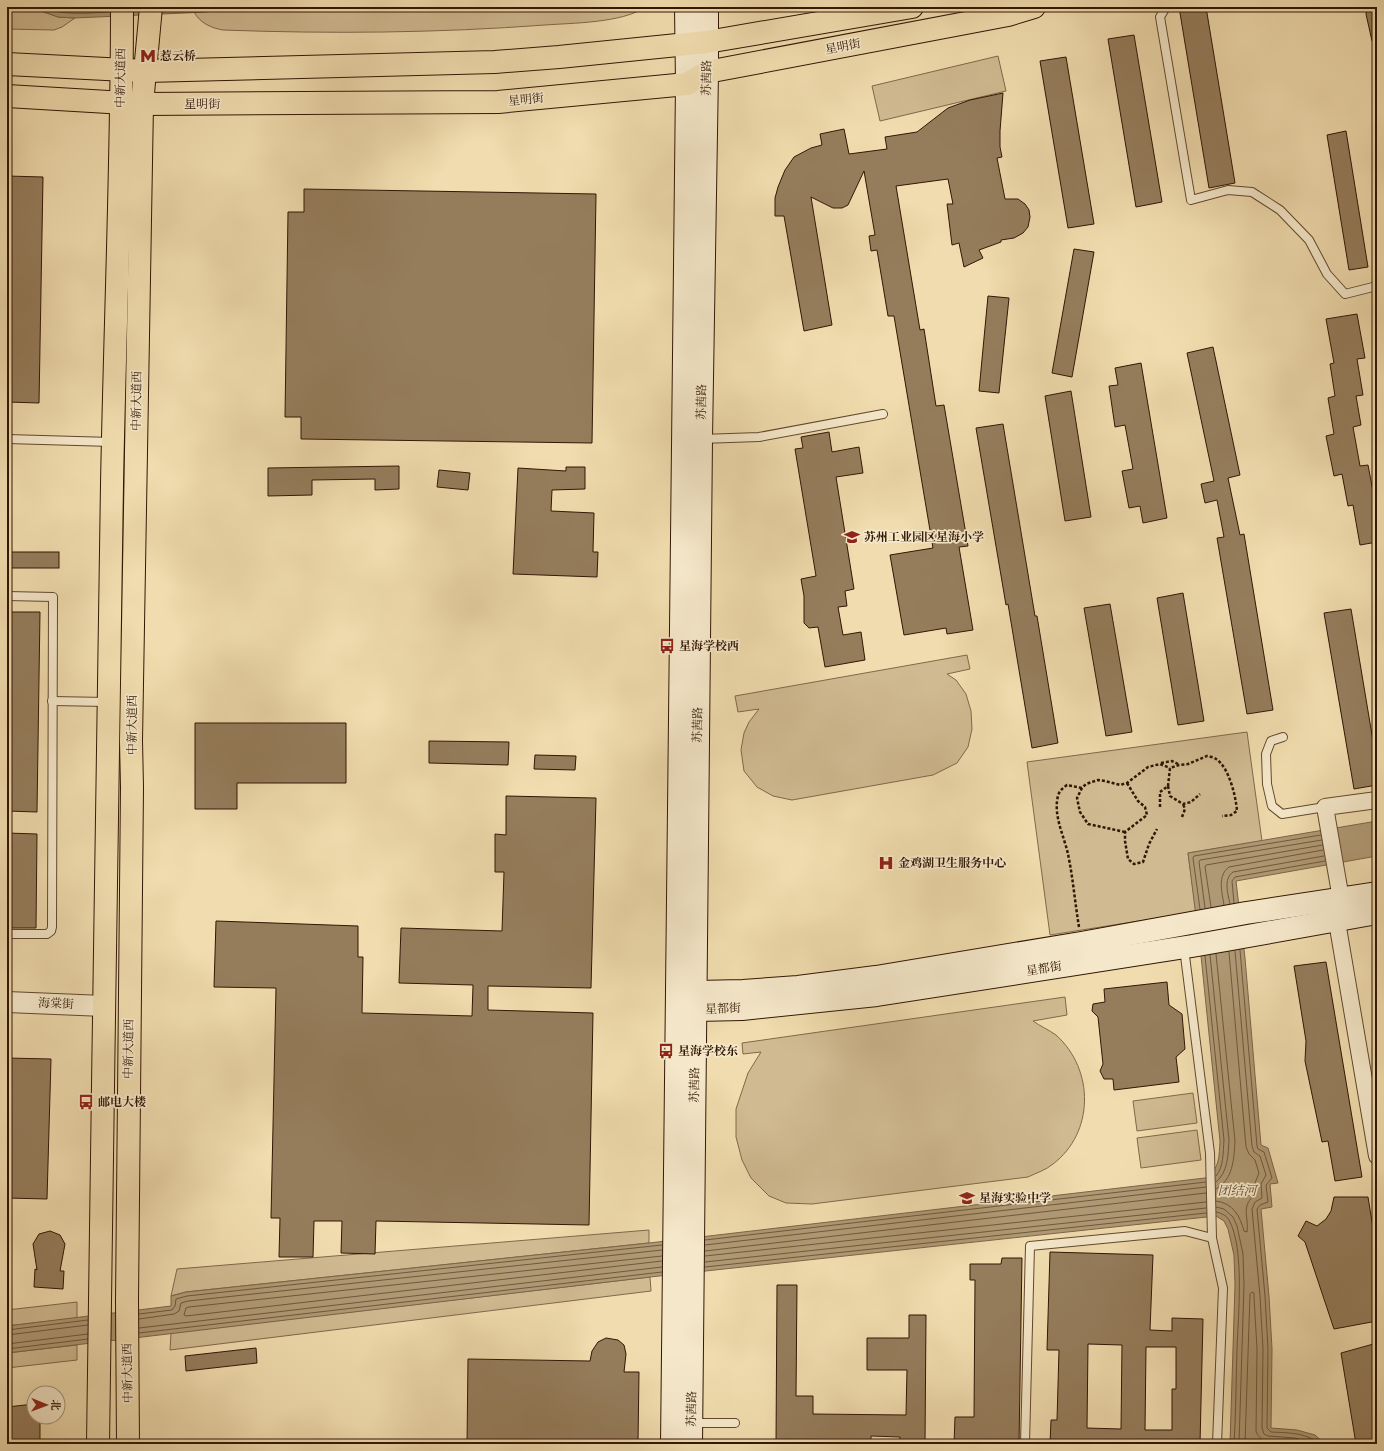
<svg xmlns="http://www.w3.org/2000/svg" width="1384" height="1451" font-family="'IM FELL English','Noto Serif SC',serif">
  <rect width="100%" height="100%" fill="#f0dcae"/>
  <filter id="stains"><feTurbulence type="fractalNoise" baseFrequency=".005" numOctaves="4"/><feColorMatrix values="0 0 0 0 .2 0 0 0 0 .09 0 0 0 0 .02 0 0 0 .5 -.17"/></filter>
  <radialGradient id="worn" r=".72"><stop offset=".6" stop-color="#630" stop-opacity="0"/><stop offset="1" stop-color="#630" stop-opacity=".3"/></radialGradient>
  <!-- green -->
  <g fill="#d0ba91" stroke="#81684a">
    <polygon points="7,7 30,7 58,17 75,18 62,27 54,30 7,29"/>
    <path d="M232,7H645C623,23 572,23 545,25C438,33 330,34 223,30C211,28 200,23 194,12Z"/>
    <polygon points="998,56 1006,91 880,121 872,86"/>
    <polygon points="967,655 970,669 947,674 956,680 966,694 971,711 972,729 968,747 957,763 933,775 792,800 773,796 757,787 744,771 741,750 744,733 749,722 759,709 738,712 735,696"/>
    <polygon points="1247,732 1262,841 1188,853 1196,912 1050,935 1027,762"/>
    <path d="M1065,997L1067,1015L1033,1021C1040,1026 1049,1030 1056,1035C1095,1070 1094,1133 1053,1164C1046,1170 1036,1173 1028,1177L812,1204L786,1203L769,1196L751,1178L742,1160L736,1137V1109L748,1073L761,1052L743,1054L742,1043Z"/>
    <polygon points="1193,1093 1197,1123 1137,1131 1133,1101"/>
    <polygon points="1197,1130 1201,1160 1141,1168 1137,1138"/>
    <polygon points="649,1230 649,1243 186,1292 171,1296 177,1269"/>
    <polygon points="650,1277 651,1291 170,1350 171,1333"/>
    <polygon points="77,1302 77,1318 7,1326 7,1310"/>
    <polygon points="77,1345 77,1360 7,1368 7,1353"/>
  </g>
  <!-- water -->
  <g fill="#af9974" stroke="#7d6547">
    <polygon points="30,7 232,7 206,12 75,18 58,17"/>
    <path d="M1377,821V856L1236,881L1245,958L1261,1145L1268,1148L1278,1183L1270,1184L1272,1207L1261,1209L1269,1296L1272,1349L1271,1428L1297,1430L1315,1435L1325,1444H1230L1235,1285L1234,1255L1228,1229L1224,1221L1216,1216L650,1277L7,1353V1326L171,1306V1296L186,1292L649,1243L1205,1178C1220,1170 1219,1155 1220,1141L1201,956L1188,853Z"/>
  </g>
  <g fill="none" stroke-linecap="round" stroke-linejoin="round">
    <!-- shore -->
    <g stroke="#70583c" stroke-width="1">
      <path d="M41,7C63,16 86,13 110,12"/>
      <polyline points="57,7 75,9 110,7"/>
      <polyline points="163,10 208,7"/>
      <polyline points="1234,903 1232,881 1235,877 1325,861"/>
      <path d="M1230,904C1228,894 1223,879 1233,872L1324,856"/>
      <path d="M1224,905C1222,892 1217,876 1229,867L1323,850"/>
      <polyline points="1211,907 1205,867 1206,865 1323,845"/>
      <polyline points="1205,908 1199,862 1200,860 1322,840"/>
      <polyline points="1200,909 1193,858 1194,856 1321,835"/>
      <path d="M1240,950L1257,1146L1258,1149L1264,1152L1272,1178L1266,1185L1268,1202L1260,1205L1257,1209L1265,1296L1268,1349L1267,1428L1271,1432C1287,1433 1307,1432 1319,1444"/>
      <polyline points="1235,951 1252,1146 1254,1152 1260,1156 1266,1175 1261,1184 1262,1198 1255,1202 1252,1209 1260,1296 1263,1349 1262,1428 1264,1434 1268,1436 1295,1438 1312,1444"/>
      <path d="M1210,955L1229,1140C1228,1156 1228,1172 1216,1182"/>
      <path d="M1205,956L1224,1140C1223,1152 1224,1167 1216,1176"/>
      <path d="M1216,1189C1233,1180 1234,1159 1235,1141L1216,954"/>
      <path d="M1216,1201C1233,1203 1240,1216 1244,1231L1247,1232C1249,1216 1240,1206 1256,1194L1255,1183L1259,1173L1255,1160L1249,1154L1246,1147L1229,952"/>
      <polyline points="1216,1207 1224,1209 1233,1217 1237,1226 1243,1254 1244,1285 1239,1444"/>
      <path d="M1216,1212C1221,1213 1226,1215 1229,1220C1245,1249 1238,1316 1237,1350C1236,1381 1236,1413 1234,1444"/>
      <polyline points="705,1240 1206,1182"/>
      <polyline points="705,1245 1206,1187"/>
      <polyline points="705,1251 1206,1193"/>
      <polyline points="705,1256 1206,1202"/>
      <polyline points="662,1261 186,1316 184,1315 186,1308 189,1307 662,1256"/>
      <polyline points="705,1262 1206,1208"/>
      <polyline points="705,1267 1206,1213"/>
      <polyline points="139,1314 172,1310 175,1306 176,1299 187,1296 662,1245"/>
      <polyline points="139,1319 174,1314 179,1311 181,1303 188,1301 662,1250"/>
      <polyline points="139,1328 662,1267"/>
      <polyline points="7,1330 88,1320"/>
      <polyline points="139,1333 662,1272"/>
      <polyline points="7,1335 88,1325"/>
      <polyline points="7,1344 88,1334"/>
      <polyline points="7,1349 88,1339"/>
      <path d="M1245,1444L1250,1294L1252,1292L1254,1293V1297L1257,1349L1256,1431C1261,1445 1275,1443 1288,1444"/>
    </g>
  </g>
  <!-- building -->
  <g fill="#957d5c" stroke="#321604" fill-rule="evenodd">
    <polygon points="1179,7 1206,7 1235,183 1209,188"/>
    <polygon points="1367,7 1377,7 1377,41 1372,41 1366,14"/>
    <polygon points="1134,35 1162,202 1136,207 1108,39"/>
    <polygon points="1066,57 1094,224 1068,228 1040,61"/>
    <polygon points="1003,93 1000,131 1000,147 1002,157 997,158 1005,199 1018,199 1025,204 1029,210 1030,217 1028,227 1023,233 1014,238 1001,240 1001,242 979,250 983,258 964,267 959,243 952,245 947,204 953,204 948,179 896,186 920,330 924,329 936,406 944,405 968,546 959,547 973,630 947,634 946,628 904,635 890,555 933,548 894,316 888,316 877,250 871,251 869,236 875,235 864,171 848,205 842,208 833,208 811,197 832,325 804,331 784,216 775,216 775,198 778,187 785,170 794,157 811,148 822,145 820,134 844,129 849,154 887,149 885,137 917,132 948,108 970,100"/>
    <polygon points="1346,131 1368,267 1349,270 1327,135"/>
    <polygon points="7,176 43,177 39,403 7,402"/>
    <polygon points="304,189 596,194 592,443 301,439 301,417 285,417 288,212 304,212"/>
    <polygon points="1074,249 1094,252 1072,377 1052,373"/>
    <polygon points="988,296 1009,298 999,393 979,391"/>
    <polygon points="1357,314 1365,358 1357,359 1363,395 1356,396 1361,425 1353,427 1360,466 1368,465 1375,502 1377,502 1377,542 1360,545 1353,505 1348,506 1342,474 1334,476 1326,436 1334,434 1328,398 1335,396 1330,364 1334,363 1326,319"/>
    <polygon points="1213,347 1240,475 1228,478 1240,535 1244,534 1273,710 1247,714 1217,538 1224,537 1217,500 1205,503 1201,484 1214,481 1187,353"/>
    <polygon points="1141,363 1167,518 1143,523 1140,506 1129,508 1122,471 1133,469 1125,425 1115,427 1109,386 1118,385 1115,368"/>
    <polygon points="1071,391 1091,517 1065,521 1045,396"/>
    <polygon points="1003,424 1035,616 1037,616 1058,743 1032,748 1008,604 1006,605 976,428"/>
    <polygon points="829,432 832,452 859,447 863,473 836,477 854,589 845,591 847,606 838,607 843,635 861,632 865,660 825,667 818,627 809,628 804,623 804,596 801,579 816,576 795,449 803,448 801,437"/>
    <polygon points="399,466 399,489 375,490 375,479 312,480 312,495 268,496 268,468"/>
    <polygon points="566,467 585,467 585,489 552,490 551,511 594,513 593,552 598,552 597,577 513,574 518,468 566,471"/>
    <polygon points="439,470 470,473 468,490 437,487"/>
    <rect x="7" y="552" width="52" height="16"/>
    <polygon points="1183,593 1204,721 1178,725 1157,598"/>
    <polygon points="1110,604 1132,732 1106,736 1084,608"/>
    <polygon points="1351,609 1377,765 1377,785 1354,789 1324,613"/>
    <polygon points="7,612 40,612 37,812 7,811"/>
    <polygon points="195,723 346,723 346,783 237,783 237,809 195,809"/>
    <polygon points="429,741 509,742 508,765 429,763"/>
    <polygon points="535,755 576,756 575,770 534,769"/>
    <polygon points="506,796 596,798 591,988 488,986 488,1010 593,1013 589,1225 376,1221 375,1254 341,1253 342,1221 314,1221 313,1257 279,1257 280,1218 271,1218 276,988 214,987 216,921 358,926 358,957 363,957 362,1013 472,1016 473,985 399,983 401,928 502,931 504,872 495,872 495,834 506,835"/>
    <polygon points="7,833 37,834 36,928 7,928"/>
    <polygon points="1326,962 1362,1177 1335,1181 1328,1141 1322,1142 1305,1061 1306,1041 1294,966"/>
    <polygon points="1167,982 1169,1005 1182,1014 1185,1049 1176,1057 1179,1082 1114,1090 1113,1079 1104,1079 1100,1071 1103,1064 1098,1017 1092,1011 1093,1004 1105,1002 1104,989"/>
    <polygon points="7,1058 51,1059 47,1199 7,1198"/>
    <polygon points="1334,1197 1368,1197 1377,1253 1377,1321 1334,1329 1305,1242 1298,1236 1306,1221 1317,1226 1326,1219 1331,1211"/>
    <polygon points="50,1231 60,1235 65,1244 60,1271 64,1271 63,1289 34,1287 35,1269 37,1270 33,1244 39,1234"/>
    <path d="M1050,1252L1153,1255L1150,1330L1172,1331V1318L1203,1319L1200,1444H1050L1051,1420H1057L1059,1350H1047ZM1088,1344L1122,1345L1121,1429L1087,1428ZM1146,1347H1176V1389H1172V1430H1145Z"/>
    <polygon points="1002,1258 1022,1258 1019,1444 954,1444 955,1417 974,1417 975,1280 970,1280 970,1264 1001,1264"/>
    <polygon points="777,1285 797,1285 796,1396 813,1396 813,1414 906,1415 907,1370 867,1370 867,1338 909,1338 909,1315 926,1315 925,1444 900,1444 900,1437 871,1436 871,1444 854,1444 854,1440 809,1440 809,1444 776,1444"/>
    <polygon points="606,1338 618,1340 624,1345 626,1354 624,1372 639,1372 638,1442 593,1441 593,1444 467,1444 468,1359 590,1361 592,1351 598,1342"/>
    <polygon points="1377,1343 1377,1444 1356,1444 1341,1353"/>
    <polygon points="256,1348 257,1363 186,1371 185,1356"/>
    <polygon points="34,1404 34,1417 40,1417 40,1444 7,1444 7,1407"/>
  </g>
  <g fill="none" stroke-linecap="round" stroke-linejoin="round">
    <defs>
      <g id="service">
        <polyline points="1166,7 1160,17 1191,200 1228,190 1252,192 1280,210 1309,240 1327,274 1345,294 1377,286"/>
        <polyline points="7,439 112,442"/>
        <polyline points="701,439 759,437 883,414"/>
        <polyline points="7,596 53,597 52,927 51,931 47,934 7,934"/>
        <polyline points="52,701 107,702"/>
        <polyline points="1283,737 1271,741 1266,754 1267,784 1272,806 1282,814 1325,807"/>
        <polyline points="1184,948 1210,1153 1212,1238 1223,1288 1217,1444"/>
        <polyline points="692,1423 735,1423"/>
        <polyline points="1025,1444 1030,1246 1185,1231 1212,1238"/>
      </g>
      <g id="minor">
        <polyline points="1341,899 1325,807 1377,800"/>
        <polyline points="1335,910 1377,1156"/>
      </g>
      <polyline id="tertiary" points="7,1002 104,1006"/>
      <g id="secondary">
        <polyline points="683,998 696,992 743,991 798,987 876,977 1081,943 1246,913 1377,893"/>
        <polyline points="683,1004 696,1010 742,1009 877,995 1192,946 1377,913"/>
        <polyline points="672,1444 687,84 686,7"/>
        <polyline points="691,1444 701,439 707,72 707,7"/>
      </g>
      <g id="primary">
        <polyline points="7,64 146,71 495,62 559,57 707,42 912,7"/>
        <polyline points="7,96 142,104 498,102 687,84 707,72 1008,15 1034,7"/>
        <path d="M98,1444C103,1124 106,804 112,484C115,325 122,166 122,7"/>
        <polyline points="128,1444 127,1301 132,787 131,741 142,104 151,7"/>
      </g>
    </defs>
    <!-- service casing -->
    <use href="#service" stroke="#62482e" stroke-width="10"/>
    <!-- minor casing -->
    <use href="#minor" stroke="#62482e" stroke-width="18"/>
    <!-- tertiary casing -->
    <use href="#tertiary" stroke="#62482e" stroke-width="22"/>
    <!-- secondary casing -->
    <use href="#secondary" stroke="#321604" stroke-width="24"/>
    <!-- primary casing -->
    <use href="#primary" stroke="#321604" stroke-width="24"/>
    <!-- path -->
    <g stroke="#321604" stroke-width="2.5" stroke-dasharray="3 2" stroke-linecap="butt">
      <polyline points="1161,763 1172,761 1178,764"/>
      <polyline points="1127,783 1138,801 1145,807 1147,815 1125,832 1125,841 1128,859 1134,864 1143,862 1149,844 1157,829"/>
      <polyline points="1168,786 1170,796 1183,804 1191,802 1200,794"/>
      <path d="M1160,807V792L1168,786L1170,768L1179,765L1188,764L1207,756C1210,757 1214,757 1216,759C1229,767 1236,797 1237,811L1231,815L1222,816"/>
      <polyline points="1182,817 1185,809 1183,804"/>
      <polyline points="1125,832 1088,824 1080,812 1077,798 1082,788 1086,784 1098,780 1105,781 1120,785 1127,783 1148,767 1160,764 1170,768"/>
      <path d="M1079,927C1075,903 1073,878 1068,854C1064,836 1053,815 1058,796C1059,791 1063,788 1067,785L1082,788"/>
    </g>
    <!-- service -->
    <use href="#service" stroke="#f5e8ca" stroke-width="8"/>
    <!-- minor -->
    <use href="#minor" stroke="#f5e8ca" stroke-width="16"/>
    <!-- tertiary -->
    <use href="#tertiary" stroke="#f5e8ca" stroke-width="20"/>
    <!-- secondary -->
    <use href="#secondary" stroke="#f5e8ca" stroke-width="22"/>
    <!-- primary -->
    <use href="#primary" stroke="#f0dcae" stroke-width="22"/>
  </g>
  <!-- icons -->
  <defs>
    <symbol id="metro-bare" viewBox="-9 -9 18 18"><path d="M-5.5 5V-5H-3L0 0L3-5H5.5V5H3V-.5L0 4L-3-.5V5Z" fill="#8f2418" stroke="#f5e8ca" stroke-width="2.5" paint-order="stroke"/></symbol>
    <symbol id="school-bare" viewBox="-9 -9 18 18"><path d="M0-5L7-2L0 1L-7-2ZM-4 1L0 2.5L4 1V4Q0 6-4 4Z" fill="#8f2418" stroke="#f5e8ca" stroke-width="2.5" paint-order="stroke"/></symbol>
    <symbol id="bus-bare" viewBox="-9 -9 18 18"><path d="M-5-6H5V4H4V6H2V4H-2V6H-4V4H-5ZM-3.5-4V0h7V-4ZM-3.5 1.2v1.5H-2V1.2ZM2 1.2v1.5H3.5V1.2Z" fill="#8f2418" stroke="#f5e8ca" stroke-width="2.5" paint-order="stroke"/></symbol>
    <symbol id="hospital-bare" viewBox="-9 -9 18 18"><path d="M-5-5h3v3.5h4V-5h3V5h-3V1.5h-4V5h-3Z" fill="#8f2418" stroke="#f5e8ca" stroke-width="2.5" paint-order="stroke"/></symbol>
  </defs>
  <g fill-rule="evenodd">
    <use href="#metro-bare" x="137" y="45" width="22" height="22"/>
    <use href="#school-bare" x="841" y="526" width="22" height="22"/>
    <use href="#bus-bare" x="656" y="635" width="22" height="22"/>
    <use href="#hospital-bare" x="875" y="852" width="22" height="22"/>
    <use href="#bus-bare" x="655" y="1040" width="22" height="22"/>
    <use href="#bus-bare" x="75" y="1091" width="22" height="22"/>
    <use href="#school-bare" x="956" y="1187" width="22" height="22"/>
  </g>
  <g text-anchor="middle" dominant-baseline="central" stroke-width="3.5" stroke-linejoin="round" paint-order="stroke">
    <!-- street labels -->
    <g font-size="12" fill="#321604" stroke="#f5e8ca">
      <text transform="translate(843 47) rotate(-11)">星明街</text>
      <text transform="translate(121 78) rotate(-89)">中新大道西</text>
      <text transform="translate(707 78) rotate(-89)">苏茜路</text>
      <text transform="translate(526 100) rotate(-6)">星明街</text>
      <text x="202" y="104">星明街</text>
      <text transform="translate(137 401) rotate(-89)">中新大道西</text>
      <text transform="translate(702 402) rotate(-89)">苏茜路</text>
      <text transform="translate(132 725) rotate(-90)">中新大道西</text>
      <text transform="translate(698 725) rotate(-89)">苏茜路</text>
      <text transform="translate(1044 969) rotate(-9)">星都街</text>
      <text transform="translate(56 1004) rotate(2)">海棠街</text>
      <text transform="translate(723 1009) rotate(-2)">星都街</text>
      <text transform="translate(129 1049) rotate(-89)">中新大道西</text>
      <text transform="translate(695 1085) rotate(-89)">苏茜路</text>
      <text transform="translate(128 1373) rotate(-91)">中新大道西</text>
      <text transform="translate(692 1409) rotate(-89)">苏茜路</text>
    </g>
    <!-- poi labels -->
    <g font-size="12" font-weight="bold" fill="#321604" stroke="#f5e8ca" text-anchor="start">
      <text x="160" y="56">惹云桥</text>
      <text x="864" y="537">苏州工业园区星海小学</text>
      <text x="679" y="646">星海学校西</text>
      <text x="898" y="863">金鸡湖卫生服务中心</text>
      <text x="678" y="1051">星海学校东</text>
      <text x="98" y="1102">邮电大楼</text>
      <text x="979" y="1198">星海实验中学</text>
    </g>
    <!-- water labels -->
    <g font-size="13" font-style="italic" fill="#644a31" stroke="#f5e8ca">
      <text x="1237" y="1191">团结河</text>
    </g>
  </g>
  <!-- margin -->
  <rect width="1384" height="1451" fill="none" stroke="#f0dcae" stroke-width="24"/>
  <rect x="8" y="8" width="1368" height="1435" fill="none" stroke="#321604" stroke-width="2"/>
  <rect x="12" y="12" width="1360" height="1427" fill="none" stroke="#321604"/>
  <!-- north arrow -->
  <g transform="translate(46 1405) rotate(91)"><circle r="19" fill="#f5e8ca" stroke="#a7947b"/>
  <path d="M0-3L7 15L0 10L-7 15Z" fill="#8f2418"/>
  <text y="-6" font-size="11" font-weight="bold" text-anchor="middle" fill="#321604">北</text>
  </g>
  <rect width="100%" height="100%" filter="url(#stains)"/>
  <rect width="100%" height="100%" fill="url(#worn)"/>
</svg>
